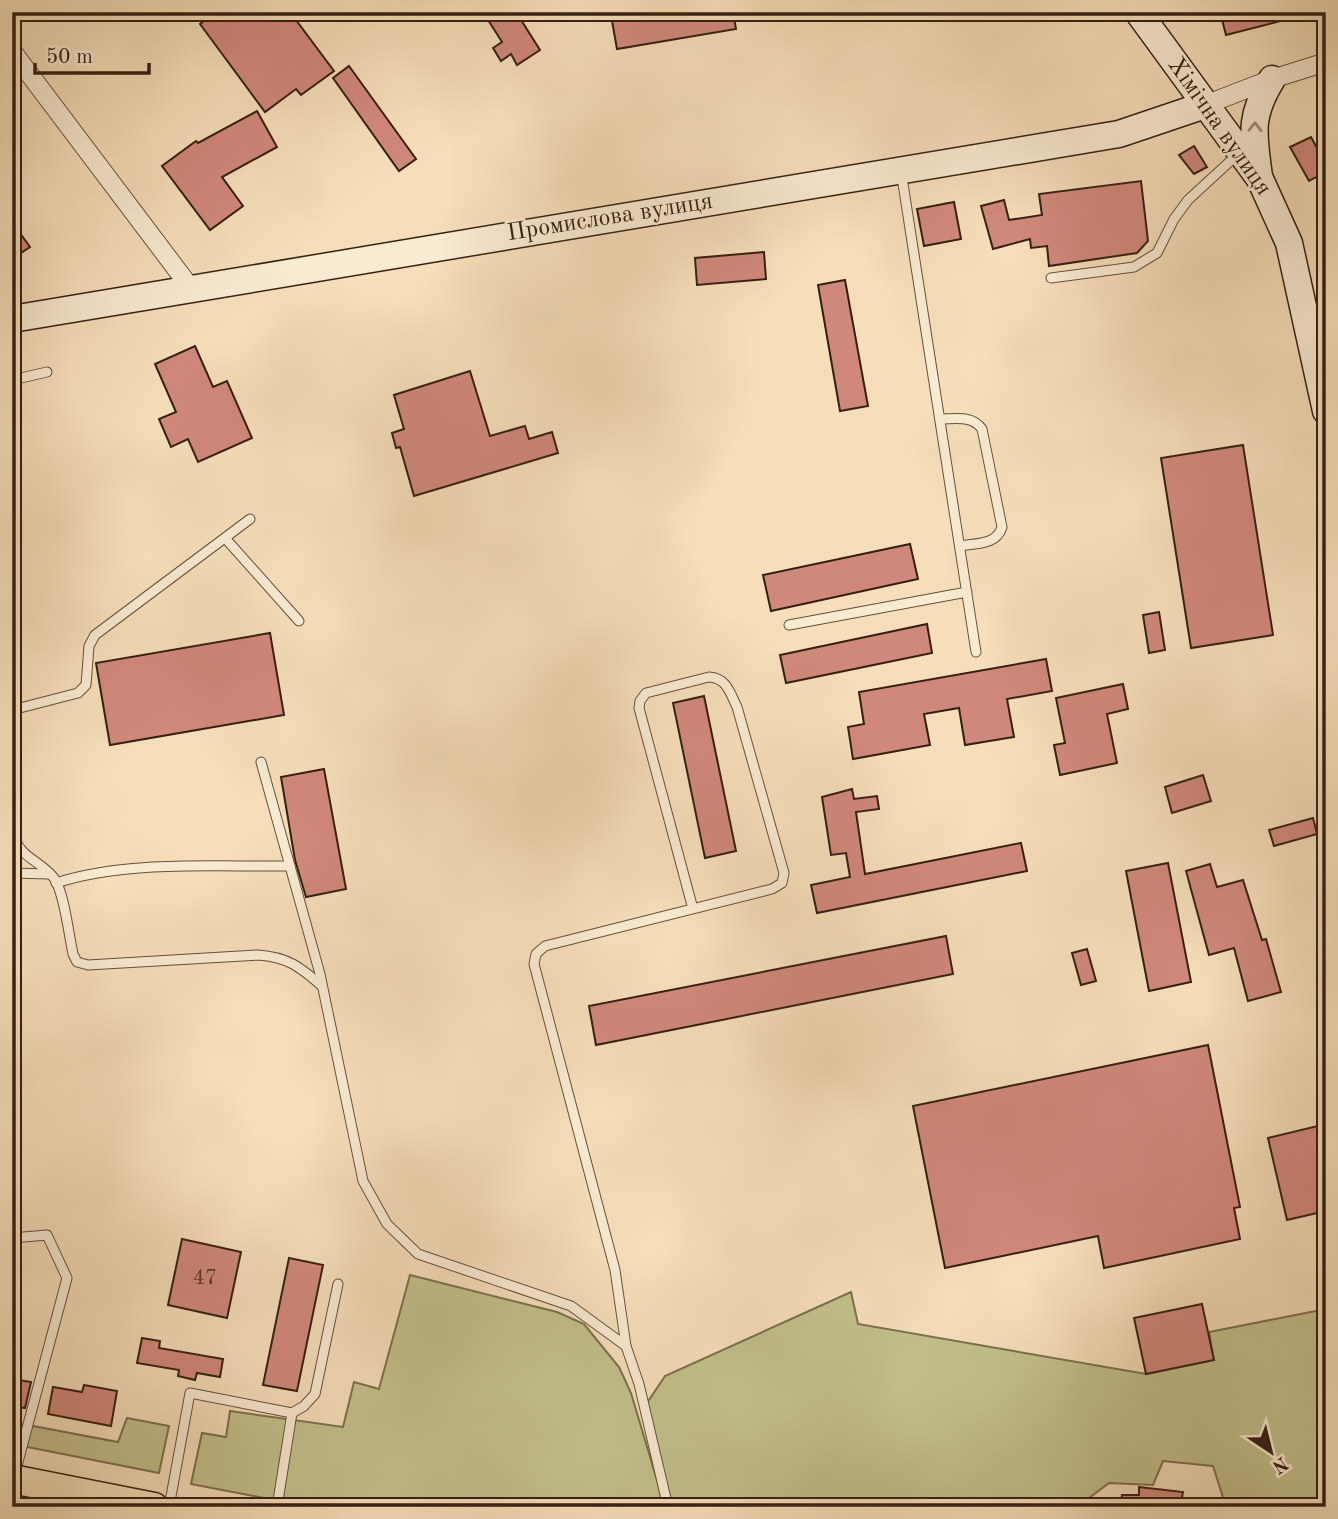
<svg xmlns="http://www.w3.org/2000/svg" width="1338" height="1519" font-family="'Old Standard TT',serif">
  <rect width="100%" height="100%" fill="#f6deba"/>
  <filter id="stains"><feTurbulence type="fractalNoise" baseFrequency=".00286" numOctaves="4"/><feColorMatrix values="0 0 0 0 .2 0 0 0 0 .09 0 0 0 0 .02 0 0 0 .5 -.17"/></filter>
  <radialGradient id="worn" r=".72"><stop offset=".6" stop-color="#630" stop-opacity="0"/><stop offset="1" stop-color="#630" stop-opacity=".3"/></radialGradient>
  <!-- green -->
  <g fill="#c2c08c" stroke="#7b704f" stroke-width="2">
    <polygon points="410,1275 557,1312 584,1324 619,1367 631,1393 665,1507 311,1507 191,1484 202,1433 226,1437 230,1411 343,1427 354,1382 379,1389"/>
    <polygon points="851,1292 858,1324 1146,1374 1214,1360 1209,1332 1326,1309 1326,1507 1226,1507 1213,1466 1163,1461 1153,1485 1109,1483 1077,1507 671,1507 647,1403 665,1376"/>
    <polygon points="127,1418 169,1426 159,1473 12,1444 12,1422 118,1442"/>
  </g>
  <!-- building -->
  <g fill="#d1887c" stroke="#342012" stroke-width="2">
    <polygon points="216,12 290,12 334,71 301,95 296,89 265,112 200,24"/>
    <polygon points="483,12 516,12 540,50 517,65 511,54 501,61 493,48 502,42"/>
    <polygon points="621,12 733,12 736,29 617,49 612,21 623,20"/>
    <polygon points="1220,12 1296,12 1296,17 1226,35"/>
    <polygon points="349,66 416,159 399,171 333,78"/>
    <polygon points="257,111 277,147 222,177 243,206 210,230 162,166 196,141 198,143"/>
    <polygon points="1311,137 1326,165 1326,172 1309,181 1290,147"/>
    <polygon points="1194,146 1207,167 1194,174 1179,155"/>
    <polygon points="1141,181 1148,241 1137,253 1049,266 1047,246 1031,248 1030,239 993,249 981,206 1004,200 1009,220 1042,215 1039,194"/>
    <polygon points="954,202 961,239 924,246 917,209"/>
    <polygon points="12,222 30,247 12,259"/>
    <polygon points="764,252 766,279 697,285 695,258"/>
    <polygon points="845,280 868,406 840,411 818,285"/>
    <polygon points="195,346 213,387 227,381 252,438 198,462 188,439 171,447 159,419 176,412 155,364"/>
    <polygon points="470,371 490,436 525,426 529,439 552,432 558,453 414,496 400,447 396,448 392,433 404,429 394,395"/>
    <polygon points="1243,445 1273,635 1191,648 1161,458"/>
    <polygon points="910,544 918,579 771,611 763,575"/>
    <polygon points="1159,612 1165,650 1149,653 1143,615"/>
    <polygon points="927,624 932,653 786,683 780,655"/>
    <polygon points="270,633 284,715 110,745 96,663"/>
    <polygon points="1046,659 1052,691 1007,699 1014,737 965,745 959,708 924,714 930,745 853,759 848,727 864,724 859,692"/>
    <polygon points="1123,684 1128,709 1107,714 1117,763 1060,775 1054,745 1065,743 1056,698"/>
    <polygon points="704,696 736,851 705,858 673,703"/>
    <polygon points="324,769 346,889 306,897 295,860 281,777"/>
    <polygon points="1203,775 1211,801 1172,813 1165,787"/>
    <polygon points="852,789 854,799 877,796 879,809 856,812 865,874 1021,843 1027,871 817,913 811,885 850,877 846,853 831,855 822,797"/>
    <polygon points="1313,818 1317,834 1274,846 1269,830"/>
    <polygon points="1168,863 1191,982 1149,991 1126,871"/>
    <polygon points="1210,864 1217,887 1243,880 1262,940 1266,939 1281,992 1248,1001 1234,948 1209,955 1186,871"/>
    <polygon points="946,936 953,974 596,1045 589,1006"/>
    <polygon points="1087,949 1096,981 1081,985 1072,953"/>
    <polygon points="1208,1045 1240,1207 1234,1208 1240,1239 1104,1268 1098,1236 945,1268 913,1106"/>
    <polygon points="1326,1124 1326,1211 1287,1220 1268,1138"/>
    <polygon points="182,1239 241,1252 227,1318 168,1305"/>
    <polygon points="289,1258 323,1265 297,1391 263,1385"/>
    <polygon points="1202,1304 1214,1360 1146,1374 1134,1318"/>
    <polygon points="142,1338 160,1341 159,1348 223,1359 220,1377 197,1373 195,1380 178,1376 179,1370 137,1363"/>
    <polygon points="12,1379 31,1382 25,1408 12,1406"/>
    <polygon points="84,1385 117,1391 111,1426 48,1414 53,1387 82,1392"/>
    <polygon points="1139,1487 1183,1492 1180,1507 1120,1507 1122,1495 1139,1495"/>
  </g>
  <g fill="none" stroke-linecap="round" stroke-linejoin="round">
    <defs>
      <g id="lane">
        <polyline points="901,171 976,652"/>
        <polyline points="1051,278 1134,267 1157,253 1174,219 1188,200 1238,154"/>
        <polyline points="12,380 47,372"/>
        <path d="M940,419C956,419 972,415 982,429L1002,527C997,545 976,543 960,546"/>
        <polyline points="225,538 299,621"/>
        <polyline points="789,625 967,592"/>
        <polyline points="12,710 78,693 86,685 89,646 95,635 250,519"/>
        <polyline points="261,762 320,974 363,1181 387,1224 418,1254 571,1306 626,1346 639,1384 668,1507"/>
        <path d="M12,829C18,859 38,858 54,878C64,891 69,936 73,954L77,962L88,965L258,955C288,957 300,967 322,986"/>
        <polyline points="12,873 48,874"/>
        <path d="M56,883C126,860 216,867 290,866"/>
        <polyline points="12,1238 47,1235 67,1278 14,1477"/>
        <path d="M626,1346L615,1270L534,964L536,954L545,946L772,889L782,883L784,873L737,707C730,693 727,678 709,677L646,693L640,701L639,708L693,909"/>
        <polyline points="169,1507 190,1393 292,1413 304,1406 315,1394 338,1284"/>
        <polyline points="277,1507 292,1413"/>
      </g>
      <g id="street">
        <polyline points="12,51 190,287"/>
        <polyline points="1205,105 1272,79 1326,62"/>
      </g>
      <g id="secondary">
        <polyline points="1138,12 1260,179 1289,243 1326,411"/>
        <path d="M1259,177C1254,135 1248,118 1272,79"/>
        <polyline points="12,319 1119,134 1205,105"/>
      </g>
      <polyline id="primary" points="12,1479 154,1507"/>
    </defs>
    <!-- lane casing -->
    <use href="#lane" stroke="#64503c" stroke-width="11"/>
    <!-- street casing -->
    <use href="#street" stroke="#64503c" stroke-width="20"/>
    <!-- secondary casing -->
    <use href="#secondary" stroke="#342012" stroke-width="29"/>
    <!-- primary casing -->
    <use href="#primary" stroke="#342012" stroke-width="31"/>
    <!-- lane -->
    <use href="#lane" stroke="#f9ead2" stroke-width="9"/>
    <!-- street -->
    <use href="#street" stroke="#f9ead2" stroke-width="18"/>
    <!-- secondary -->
    <use href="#secondary" stroke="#f9ead2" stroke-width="26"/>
    <!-- primary -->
    <use href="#primary" stroke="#f6deba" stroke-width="28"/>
  </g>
  <!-- one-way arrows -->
  <defs><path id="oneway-chevron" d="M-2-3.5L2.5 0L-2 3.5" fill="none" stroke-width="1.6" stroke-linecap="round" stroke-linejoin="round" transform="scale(1.75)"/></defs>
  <use stroke="#a08f7c" href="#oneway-chevron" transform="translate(1255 127) rotate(-89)"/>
  <g text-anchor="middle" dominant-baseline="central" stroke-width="5" stroke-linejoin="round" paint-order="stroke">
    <!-- number labels -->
    <g font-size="21" fill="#5b3a2c">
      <text x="205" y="1278">47</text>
    </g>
    <!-- street labels -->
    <g font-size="24" fill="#342012" stroke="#f9ead2">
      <text transform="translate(1219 127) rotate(55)">Хімічна вулиця</text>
      <text transform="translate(610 218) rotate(-9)">Промислова вулиця</text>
    </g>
  </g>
  <!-- margin -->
  <rect width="1338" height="1519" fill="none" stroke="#f6deba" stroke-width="42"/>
  <rect x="14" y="14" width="1310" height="1491" fill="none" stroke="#342012" stroke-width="3.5"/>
  <rect x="21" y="21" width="1296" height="1477" fill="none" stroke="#342012" stroke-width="2"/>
  <!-- north arrow -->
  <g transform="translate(1271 1452) rotate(145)" stroke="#f9ead2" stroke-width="5" paint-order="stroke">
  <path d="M0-5L12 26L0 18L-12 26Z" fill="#342012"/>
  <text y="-10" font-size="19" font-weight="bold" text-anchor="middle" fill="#342012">N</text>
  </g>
  <!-- scale -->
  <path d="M35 63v10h114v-10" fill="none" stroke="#342012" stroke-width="3.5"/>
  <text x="46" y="63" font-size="21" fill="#342012" stroke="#f9ead2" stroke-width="5" paint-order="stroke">50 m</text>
  <rect width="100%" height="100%" filter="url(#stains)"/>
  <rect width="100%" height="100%" fill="url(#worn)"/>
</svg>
